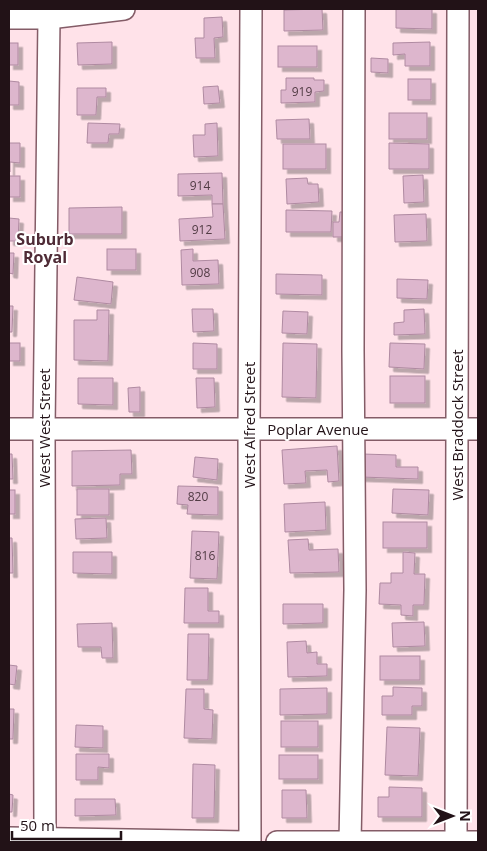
<svg xmlns="http://www.w3.org/2000/svg" width="487" height="851" font-family="'Open Sans',sans-serif">
  <defs>
    <filter id="shadow"><feDropShadow dx="4.5" dy="4.5" stdDeviation="0" flood-color="#0004"/></filter>
  </defs>
  <rect width="100%" height="100%" fill="#ffe2e9"/>
  <!-- building -->
  <g fill="#ddb6cd" stroke="#af8aa1" filter="url(#shadow)">
    <polygon points="322,9 323,30 284,31 284,10"/>
    <polygon points="396,9 432,9 432,29 396,28"/>
    <polygon points="222,17 223,37 214,38 215,58 196,58 195,38 204,38 204,18"/>
    <polygon points="112,42 112,64 78,65 77,43"/>
    <polygon points="430,42 430,66 405,66 405,54 393,55 393,43"/>
    <rect x="9" y="43" width="9" height="22"/>
    <rect x="278" y="46" width="39" height="21"/>
    <polygon points="371,58 388,59 388,73 371,72"/>
    <polygon points="286,78 314,78 314,80 324,80 324,91 315,92 315,102 281,103 281,90 286,90"/>
    <rect x="408" y="79" width="23" height="21"/>
    <polygon points="9,81 19,82 19,105 9,105"/>
    <polygon points="218,86 220,103 204,104 203,87"/>
    <polygon points="77,88 106,88 106,97 97,97 96,115 77,115"/>
    <rect x="389" y="113" width="38" height="26"/>
    <polygon points="309,119 310,139 277,139 276,120"/>
    <polygon points="88,123 120,124 119,134 109,134 108,143 87,143"/>
    <polygon points="217,123 218,156 194,157 193,135 205,135 205,124"/>
    <polygon points="9,143 20,143 20,163 10,162 10,172 9,172"/>
    <polygon points="389,143 429,144 429,169 389,169"/>
    <rect x="283" y="144" width="43" height="25"/>
    <polygon points="222,173 223,204 212,204 212,195 178,196 178,174"/>
    <polygon points="423,175 424,202 404,203 403,176"/>
    <rect x="9" y="176" width="11" height="21"/>
    <polygon points="307,178 308,184 318,184 319,202 287,204 286,179"/>
    <polygon points="212,204 223,204 225,239 180,241 179,219 213,217"/>
    <polygon points="122,207 122,234 69,234 69,208"/>
    <polygon points="286,210 332,211 331,232 286,232"/>
    <polygon points="340,212 348,212 347,237 333,237 333,222 339,222"/>
    <polygon points="426,214 427,241 395,242 394,215"/>
    <polygon points="9,218 19,219 18,241 9,241"/>
    <rect x="107" y="249" width="29" height="21"/>
    <polygon points="193,249 193,261 218,260 219,284 182,285 181,250"/>
    <polygon points="9,253 14,253 13,274 9,273"/>
    <polygon points="276,274 322,275 322,295 276,294"/>
    <polygon points="77,277 113,282 111,304 74,300"/>
    <polygon points="397,279 428,280 427,299 397,298"/>
    <polygon points="9,306 13,306 12,332 9,332"/>
    <polygon points="192,309 213,309 214,331 193,332"/>
    <polygon points="424,309 425,334 394,335 394,323 404,322 404,310"/>
    <polygon points="97,310 109,310 108,361 74,360 74,320 97,320"/>
    <polygon points="283,311 308,312 307,334 282,333"/>
    <rect x="9" y="343" width="11" height="18"/>
    <polygon points="193,343 217,344 217,369 193,369"/>
    <polygon points="283,343 317,344 316,398 282,397"/>
    <polygon points="390,343 425,344 424,369 389,367"/>
    <rect x="390" y="376" width="35" height="27"/>
    <polygon points="78,378 113,378 113,405 78,404"/>
    <polygon points="196,378 214,378 215,407 197,408"/>
    <polygon points="140,387 140,412 129,412 128,388"/>
    <polygon points="337,446 339,481 328,482 327,470 305,471 306,483 284,484 282,450"/>
    <polygon points="131,450 132,474 120,474 120,485 72,486 72,451"/>
    <polygon points="9,454 12,454 13,479 9,479"/>
    <polygon points="362,454 396,455 396,467 418,467 418,479 361,477"/>
    <polygon points="195,457 218,459 217,480 193,477"/>
    <polygon points="178,486 218,487 218,515 187,514 188,505 177,504"/>
    <rect x="77" y="489" width="32" height="26"/>
    <polygon points="393,489 429,490 428,515 392,513"/>
    <rect x="9" y="490" width="6" height="24"/>
    <polygon points="325,502 326,530 285,532 284,504"/>
    <polygon points="106,518 107,538 76,539 75,519"/>
    <rect x="383" y="522" width="44" height="26"/>
    <polygon points="192,531 219,532 217,579 190,578"/>
    <polygon points="9,538 12,538 13,573 9,573"/>
    <polygon points="308,539 309,550 338,549 339,572 290,573 288,540"/>
    <polygon points="73,552 112,552 112,574 73,573"/>
    <polygon points="403,552 415,553 414,574 425,574 424,605 413,605 413,616 401,615 401,605 379,604 380,583 391,583 391,573 403,573"/>
    <polygon points="185,588 208,588 208,611 219,611 219,623 184,623"/>
    <polygon points="283,604 323,604 323,623 283,624"/>
    <polygon points="424,622 425,646 393,647 392,623"/>
    <polygon points="112,623 113,658 102,658 101,647 78,647 77,624"/>
    <polygon points="188,634 209,634 208,680 187,680"/>
    <polygon points="306,641 307,653 317,652 317,664 327,664 327,676 288,677 287,642"/>
    <rect x="380" y="656" width="40" height="24"/>
    <polygon points="9,665 17,666 15,685 9,684"/>
    <polygon points="393,687 422,688 422,706 412,706 412,715 382,715 382,696 393,696"/>
    <polygon points="327,688 327,714 280,715 280,689"/>
    <polygon points="186,689 204,689 204,709 213,710 212,739 184,738"/>
    <polygon points="9,709 14,709 13,739 9,739"/>
    <rect x="281" y="721" width="37" height="26"/>
    <polygon points="76,725 103,726 103,748 75,747"/>
    <polygon points="387,727 420,728 418,776 385,775"/>
    <polygon points="76,754 109,754 109,768 98,767 98,780 76,780"/>
    <rect x="279" y="755" width="39" height="24"/>
    <polygon points="193,764 215,765 214,818 192,818"/>
    <polygon points="389,787 422,788 422,817 378,817 378,797 389,797"/>
    <polygon points="282,790 306,790 307,818 282,818"/>
    <polygon points="9,794 13,795 12,812 9,812"/>
    <polygon points="75,799 115,799 116,815 75,816"/>
  </g>
  <g fill="none" stroke-linecap="round" stroke-linejoin="round">
    <defs>
      <g id="minor">
        <polyline points="9,18 49,18 124,9"/>
        <polyline points="9,429 478,429"/>
        <polyline points="9,838 247,842"/>
        <polyline points="45,838 44,429 49,18"/>
        <polyline points="250,842 249,430 251,9"/>
        <polyline points="277,842 478,842"/>
        <polyline points="350,842 355,590 353,351 354,9"/>
        <polyline points="456,842 458,9"/>
      </g>
    </defs>
    <!-- minor casing -->
    <use href="#minor" stroke="#845c67" stroke-width="24"/>
    <!-- minor -->
    <use href="#minor" stroke="#fff" stroke-width="21"/>
  </g>
  <g text-anchor="middle" dominant-baseline="central" stroke-width="4" stroke-linejoin="round" paint-order="stroke">
    <!-- number labels -->
    <g font-size="12" fill="#513b44">
      <text x="302" y="91">919</text>
      <text x="200" y="185">914</text>
      <text x="202" y="229">912</text>
      <text x="200" y="272">908</text>
      <text x="198" y="496">820</text>
      <text x="205" y="555">816</text>
    </g>
    <!-- street labels -->
    <g font-size="15" fill="#221217" stroke="#fff">
      <text transform="translate(249 425) rotate(-90)">West Alfred Street</text>
      <text transform="translate(457 425) rotate(-90)">West Braddock Street</text>
      <text transform="translate(44 428) rotate(-90)">West West Street</text>
      <text x="318" y="429">Poplar Avenue</text>
    </g>
    <!-- neighbourhood labels -->
    <g font-size="16" font-weight="bold" fill="#4f2b36" stroke="#fff">
      <text x="45" y="239">Suburb<tspan x="45" dy="18">Royal</tspan></text>
    </g>
  </g>
  <!-- border -->
  <rect width="487" height="851" fill="none" stroke="#221217" stroke-width="20"/>
  <!-- north arrow -->
  <g transform="translate(452 816) rotate(90)" stroke="#ffffff" stroke-width="4" paint-order="stroke">
  <path d="M0-4L9 19L0 12L-9 19Z" fill="#221217"/>
  <text y="-8" font-size="14" font-weight="bold" text-anchor="middle" fill="#221217">N</text>
  </g>
  <!-- scale -->
  <path d="M12 831v8h109v-8" fill="none" stroke="#221217" stroke-width="2.5"/>
  <text x="20" y="831" font-size="15" fill="#221217" stroke="#ffffff" stroke-width="4" paint-order="stroke">50 m</text>
</svg>
